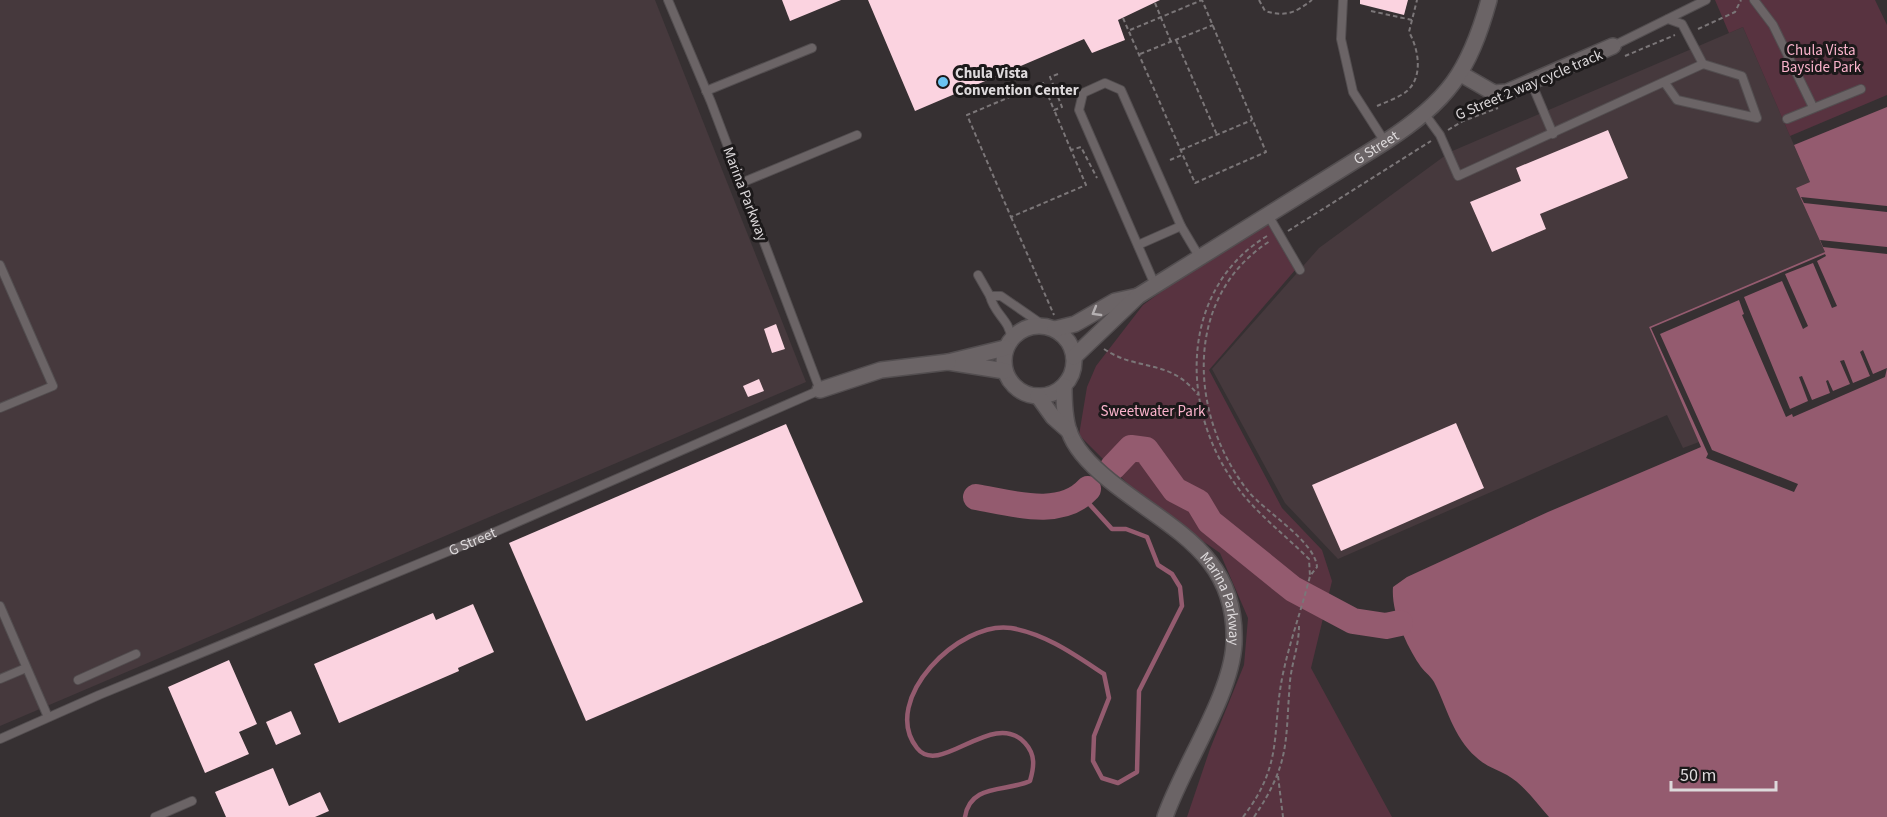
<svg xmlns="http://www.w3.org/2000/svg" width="1887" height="817" font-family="'Source Sans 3',sans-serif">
  <rect width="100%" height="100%" fill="#363032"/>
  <!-- built -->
  <g fill="#46393d">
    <polygon points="0,0 655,0 806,382 0,726"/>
    <polygon points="1743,27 1810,182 1796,188 1825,252 1649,327 1699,442 1683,448 1667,415 1338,559 1285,503 1212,369 1319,248 1450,152"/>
  </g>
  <!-- green -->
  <g fill="#583340">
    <polygon points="1715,0 1875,0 1887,25 1887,95 1790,136 1743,27 1729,33"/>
    <polygon points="1264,224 1272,225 1296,269 1209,370 1282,508 1322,550 1332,581 1311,668 1392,817 1187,817 1210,749 1244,665 1248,618 1220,553 1145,501 1079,435 1087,387 1096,366 1143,305 1212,255"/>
  </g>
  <!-- water -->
  <path fill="#945b6f" d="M1887,107V817H1549C1537,803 1523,784 1507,775C1496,769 1485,766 1476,757C1453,737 1447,707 1434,682C1430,675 1423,671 1419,664C1406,644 1391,612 1393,587L1407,577L1548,512L1701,447L1649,327L1825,252L1796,188L1810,182L1794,145Z"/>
  <!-- pier -->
  <g fill="#363032">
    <polygon points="1801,197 1887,206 1887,212 1804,203"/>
    <polygon points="1820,240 1887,247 1887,254 1823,247"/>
    <polygon points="1825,254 1826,256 1817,261 1837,306 1832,308 1813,263 1785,274 1808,326 1803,329 1782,281 1744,297 1790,409 1808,401 1799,377 1802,376 1812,400 1830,393 1826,381 1828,380 1833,391 1850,384 1840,361 1844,360 1853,383 1870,376 1860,352 1863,350 1873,374 1887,368 1885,377 1793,417 1792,414 1786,417 1742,315 1744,314 1739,300 1660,334 1712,450 1798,484 1794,492 1706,458 1708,454 1651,328"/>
  </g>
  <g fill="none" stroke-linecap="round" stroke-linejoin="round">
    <!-- stream -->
    <path stroke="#945b6f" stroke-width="4.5" d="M965,817C970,783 1007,792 1030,781C1034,767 1036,755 1025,743C993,708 940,778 917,748C879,700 960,620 1011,628C1046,634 1075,655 1104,674L1109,698L1094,736L1093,761L1102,778L1118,783L1137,772L1139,691L1182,606L1180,587L1172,574L1158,565L1147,537L1126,529H1112L1082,496"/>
    <!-- river -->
    <g stroke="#945b6f" stroke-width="26">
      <polyline points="1113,467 1131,448 1146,450 1175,490 1198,502 1210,522 1293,589 1353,621 1386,626 1400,623"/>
      <path d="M976,497C1011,503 1061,519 1088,489"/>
    </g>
  </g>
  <!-- building -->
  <g fill="#fbd3e0">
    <polygon points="782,0 841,0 790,21"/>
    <polygon points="868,0 1160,0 1118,20 1125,40 1092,53 1084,39 915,111"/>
    <polygon points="1360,0 1408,0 1404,15 1360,4"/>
    <polygon points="1608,130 1628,178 1540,214 1546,229 1492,252 1470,202 1521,181 1516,168"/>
    <polygon points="776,324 785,349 772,353 764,329"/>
    <polygon points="759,379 764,391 748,397 743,386"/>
    <polygon points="1456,423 1484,488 1341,551 1312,485"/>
    <polygon points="786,424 863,602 586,721 509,543"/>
    <polygon points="473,604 494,652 458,668 459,671 339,723 314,664 433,613 436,620"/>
    <polygon points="229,660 257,724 239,732 249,754 205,773 168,687"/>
    <polygon points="291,711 301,734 276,745 266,722"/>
    <polygon points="273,768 289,806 320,792 329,811 315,817 226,817 215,792"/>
  </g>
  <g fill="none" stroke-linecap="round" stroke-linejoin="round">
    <defs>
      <g id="lane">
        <polyline points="1343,0 1341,39 1353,92 1385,142"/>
        <polyline points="1754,0 1773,25 1813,107"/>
        <polyline points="1668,19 1682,24 1703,64"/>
        <polyline points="1613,46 1706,0"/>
        <polyline points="1531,82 1553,134"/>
        <polyline points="706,91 812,48"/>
        <polyline points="1424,113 1440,135 1458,176 1703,64 1742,76 1757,118 1677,100 1665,83"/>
        <polyline points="1787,119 1861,89"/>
        <polyline points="741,183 857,135"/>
        <polyline points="1268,215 1300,270"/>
        <polyline points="1138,245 1181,226"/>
        <polyline points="0,265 53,386 0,408"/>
        <polyline points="978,275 990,296"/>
        <polyline points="1155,285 1079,110 1083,93 1105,83 1121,90 1181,226 1200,258"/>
        <path d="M1011,338C1010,320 994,314 990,296H1001L1043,325"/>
        <polyline points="0,606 48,717"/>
        <polyline points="0,679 26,668"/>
        <polyline points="78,680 136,654"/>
        <path id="s1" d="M0,739L99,695L481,538L820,390L711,102L668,0"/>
        <polyline points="155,817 192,801"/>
      </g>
      <g id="secondary">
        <polyline points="1461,74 1494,93 1507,92 1613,46"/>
        <circle cx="1039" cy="361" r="35"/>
        <polyline points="1055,329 1075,324 1115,301 1138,296"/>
        <path id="s2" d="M1074,357L1138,296L1385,142C1448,101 1469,72 1489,0"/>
        <polyline points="1005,371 948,362 1005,348"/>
        <path id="s3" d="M1064,386C1064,400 1064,417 1069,431C1075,450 1093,467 1109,480C1169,529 1238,553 1234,644C1231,696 1183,765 1165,817"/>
        <polyline points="820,390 881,370 948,362"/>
        <polyline points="1038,396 1053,417 1069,431"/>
      </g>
    </defs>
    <!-- lane casing -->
    <use href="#lane" stroke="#534e50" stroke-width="10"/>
    <!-- secondary casing -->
    <use href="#secondary" stroke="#534e50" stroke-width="18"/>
    <!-- path -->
    <g stroke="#7b7678" stroke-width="2" stroke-dasharray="4.5 3" stroke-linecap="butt">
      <path d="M1259,0L1265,11C1286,17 1295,13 1312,0"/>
      <polyline points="1155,3 1171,42"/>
      <polyline points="1371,11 1412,20"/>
      <polyline points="1123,18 1195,183 1266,152 1202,0"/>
      <polyline points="1698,29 1735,12 1741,0"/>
      <polyline points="1130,30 1202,0"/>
      <polyline points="1176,40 1217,135"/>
      <polyline points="1140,54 1213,25"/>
      <polyline points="1625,56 1675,35"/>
      <polyline points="1058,74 1050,77 1062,107 1054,110 1043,83 967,115 1011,217 1086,185 1071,150 1081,147 1097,178"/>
      <path d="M1377,106C1386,102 1400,97 1407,91C1424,76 1418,48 1409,32L1417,0"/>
      <polyline points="1055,112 1071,150"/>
      <polyline points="1448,130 1463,121 1498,108"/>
      <polyline points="1181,150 1252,120"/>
      <polyline points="1170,160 1182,155"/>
      <polyline points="1011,217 1054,315"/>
      <polyline points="1288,231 1431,141"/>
      <path d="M1267,236C1181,288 1179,404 1233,481C1253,511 1283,533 1309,559L1310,576"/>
      <path d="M1104,349C1138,372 1170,358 1198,395"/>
      <polyline points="1278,776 1283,817"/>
      <path d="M1243,817C1286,761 1270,730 1284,669C1291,638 1302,608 1310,576L1317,567C1315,541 1265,512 1248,491C1189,416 1182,297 1270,241"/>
      <path d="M1254,817C1291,762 1285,742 1290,681C1292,662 1299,645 1299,626"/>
    </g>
    <!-- lane -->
    <use href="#lane" stroke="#6b6466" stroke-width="8"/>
    <!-- secondary -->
    <use href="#secondary" stroke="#6b6466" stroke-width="15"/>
  </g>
  <!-- one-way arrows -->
  <defs><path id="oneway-chevron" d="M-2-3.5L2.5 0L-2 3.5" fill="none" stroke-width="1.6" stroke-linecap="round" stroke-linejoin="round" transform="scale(1.5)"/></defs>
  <use stroke="#b5b0b2" href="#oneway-chevron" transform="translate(1096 312) rotate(150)"/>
  <!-- markers -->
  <circle fill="#6ac3f1" stroke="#1c191a" stroke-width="2" cx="943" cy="82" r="6"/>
  <g text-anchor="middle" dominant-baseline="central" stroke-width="6" stroke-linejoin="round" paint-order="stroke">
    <!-- park labels -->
    <g font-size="15" fill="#fbb4cc" stroke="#1c191a">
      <text x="1821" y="50">Chula Vista<tspan x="1821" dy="17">Bayside Park</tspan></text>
      <text x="1153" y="411">Sweetwater Park</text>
    </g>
    <!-- poi labels -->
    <g font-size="15" font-weight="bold" fill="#ddd9db" stroke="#1c191a" text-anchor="start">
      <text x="955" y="73">Chula Vista<tspan x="955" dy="17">Convention Center</tspan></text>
    </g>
    <!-- street labels -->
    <g font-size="15" fill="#ddd9db" stroke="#1c191a">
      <text transform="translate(1529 85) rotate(-23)">G Street 2 way cycle track</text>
      <text stroke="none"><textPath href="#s2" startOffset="369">G Street</textPath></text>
      <text transform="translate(745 194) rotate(69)">Marina Parkway</text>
      <text stroke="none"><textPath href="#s1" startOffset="512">G Street</textPath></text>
      <text stroke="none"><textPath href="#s3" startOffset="279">Marina Parkway</textPath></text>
    </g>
  </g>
  <!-- scale -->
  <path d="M1671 781v9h105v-9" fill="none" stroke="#ddd9db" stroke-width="3"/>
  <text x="1680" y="781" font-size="18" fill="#ddd9db" stroke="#1c191a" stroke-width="4.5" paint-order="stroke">50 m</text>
</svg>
